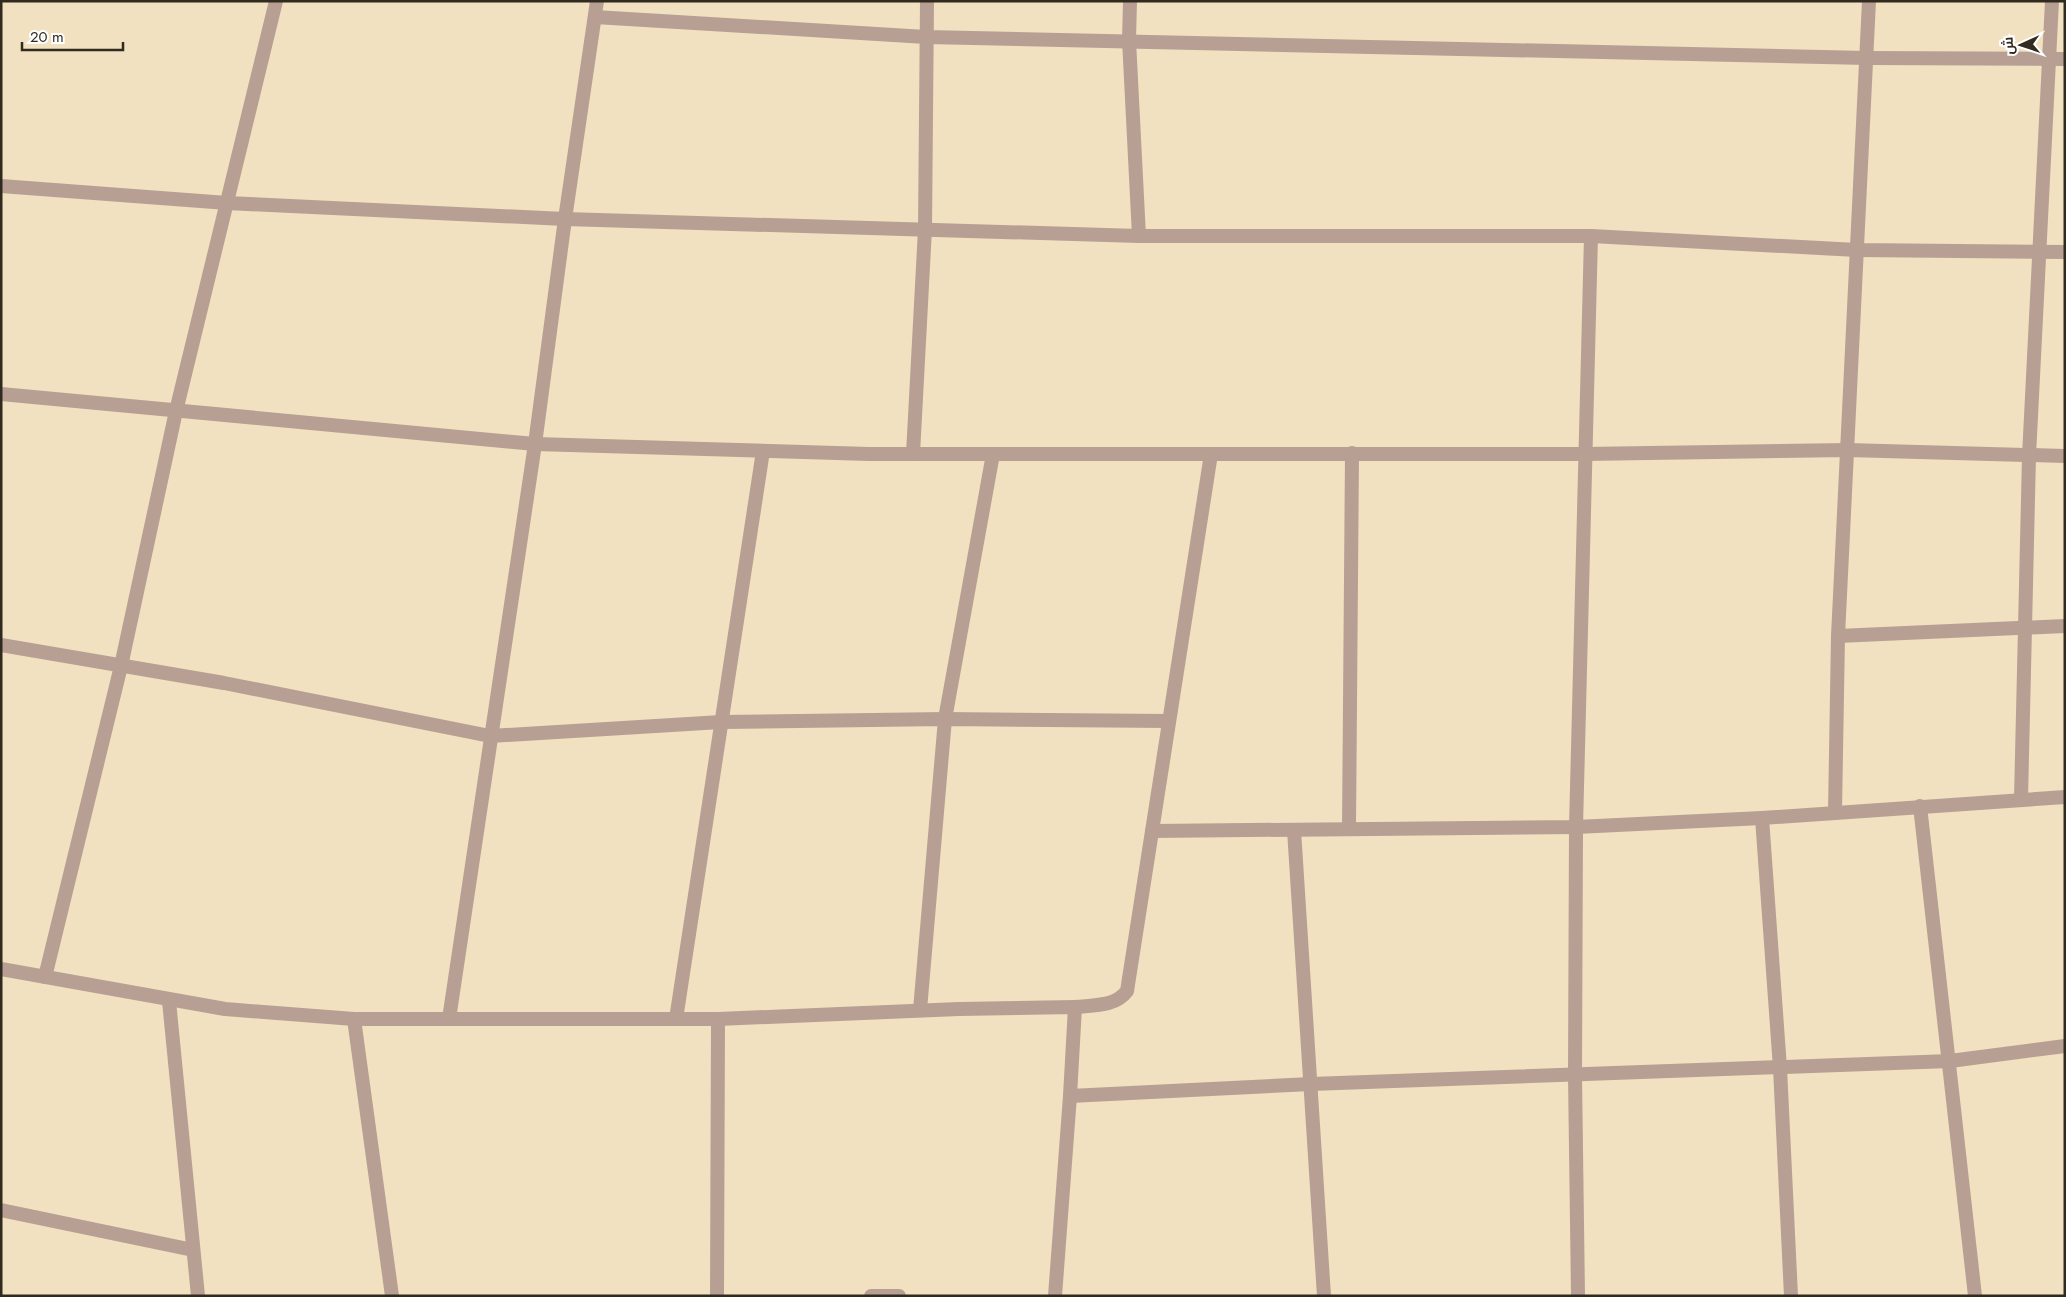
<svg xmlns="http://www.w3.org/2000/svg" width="2066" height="1297" font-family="Jost,Cairo,sans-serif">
  <rect width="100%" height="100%" fill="#f1e1c1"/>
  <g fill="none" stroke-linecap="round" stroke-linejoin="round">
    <!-- minor -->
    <g stroke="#b89f93" stroke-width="14">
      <polyline points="1130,1 1129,40 1139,236"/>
      <polyline points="595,17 926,37 1867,58 2065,59"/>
      <polyline points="1,186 227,203 565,219 597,1"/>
      <polyline points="2065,252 1857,250 1591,236 1139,236 565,219 535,444 449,1019 718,1019 959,1009 1075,1007 1070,1096 1311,1084 1950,1061 2065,1046"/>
      <polyline points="1,394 535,444 869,454 1584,454 1848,450 2065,456"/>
      <polyline points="913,454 925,229 927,1"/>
      <polyline points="1838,636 2065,626"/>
      <polyline points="1,645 224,683 490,736 721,722 945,719 1168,721"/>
      <polyline points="2021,799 2029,456 2052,1"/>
      <polyline points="1920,806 1975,1296"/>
      <polyline points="1835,812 1838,636 1869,1"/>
      <polyline points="1762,818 1780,1068 1791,1296"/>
      <polyline points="1349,829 1352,453"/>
      <polyline points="1294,830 1324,1296"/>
      <polyline points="1152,831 1576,827 1762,818 2065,797"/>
      <polyline points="1,969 225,1009 354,1019"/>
      <polyline points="45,977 121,666 176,411 276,1"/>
      <polyline points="169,1001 198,1296"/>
      <path d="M1075,1007C1094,1005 1115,1007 1127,991L1211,454"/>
      <polyline points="920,1010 945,719 993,454"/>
      <polyline points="676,1019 763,451"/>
      <polyline points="1,1210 193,1250"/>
      <polyline points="392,1296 354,1019 449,1019"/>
      <polyline points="717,1296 718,1019"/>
      <polyline points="871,1296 899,1296"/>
      <polyline points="1055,1296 1070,1096"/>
      <polyline points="1578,1296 1575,1076 1576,827 1591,236"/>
    </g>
  </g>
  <!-- border -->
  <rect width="2066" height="1297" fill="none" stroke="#312b1f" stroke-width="5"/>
  <!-- north arrow -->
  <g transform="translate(2021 45) rotate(267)" stroke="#ffffff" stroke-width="4" paint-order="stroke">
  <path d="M0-4L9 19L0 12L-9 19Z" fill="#312b1f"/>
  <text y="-8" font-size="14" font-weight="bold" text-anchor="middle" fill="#312b1f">ش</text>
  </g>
  <!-- scale -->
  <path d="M22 42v8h101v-8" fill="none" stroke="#312b1f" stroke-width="2.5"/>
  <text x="30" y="42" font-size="15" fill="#312b1f" stroke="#ffffff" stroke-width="4" paint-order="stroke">20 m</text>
</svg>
